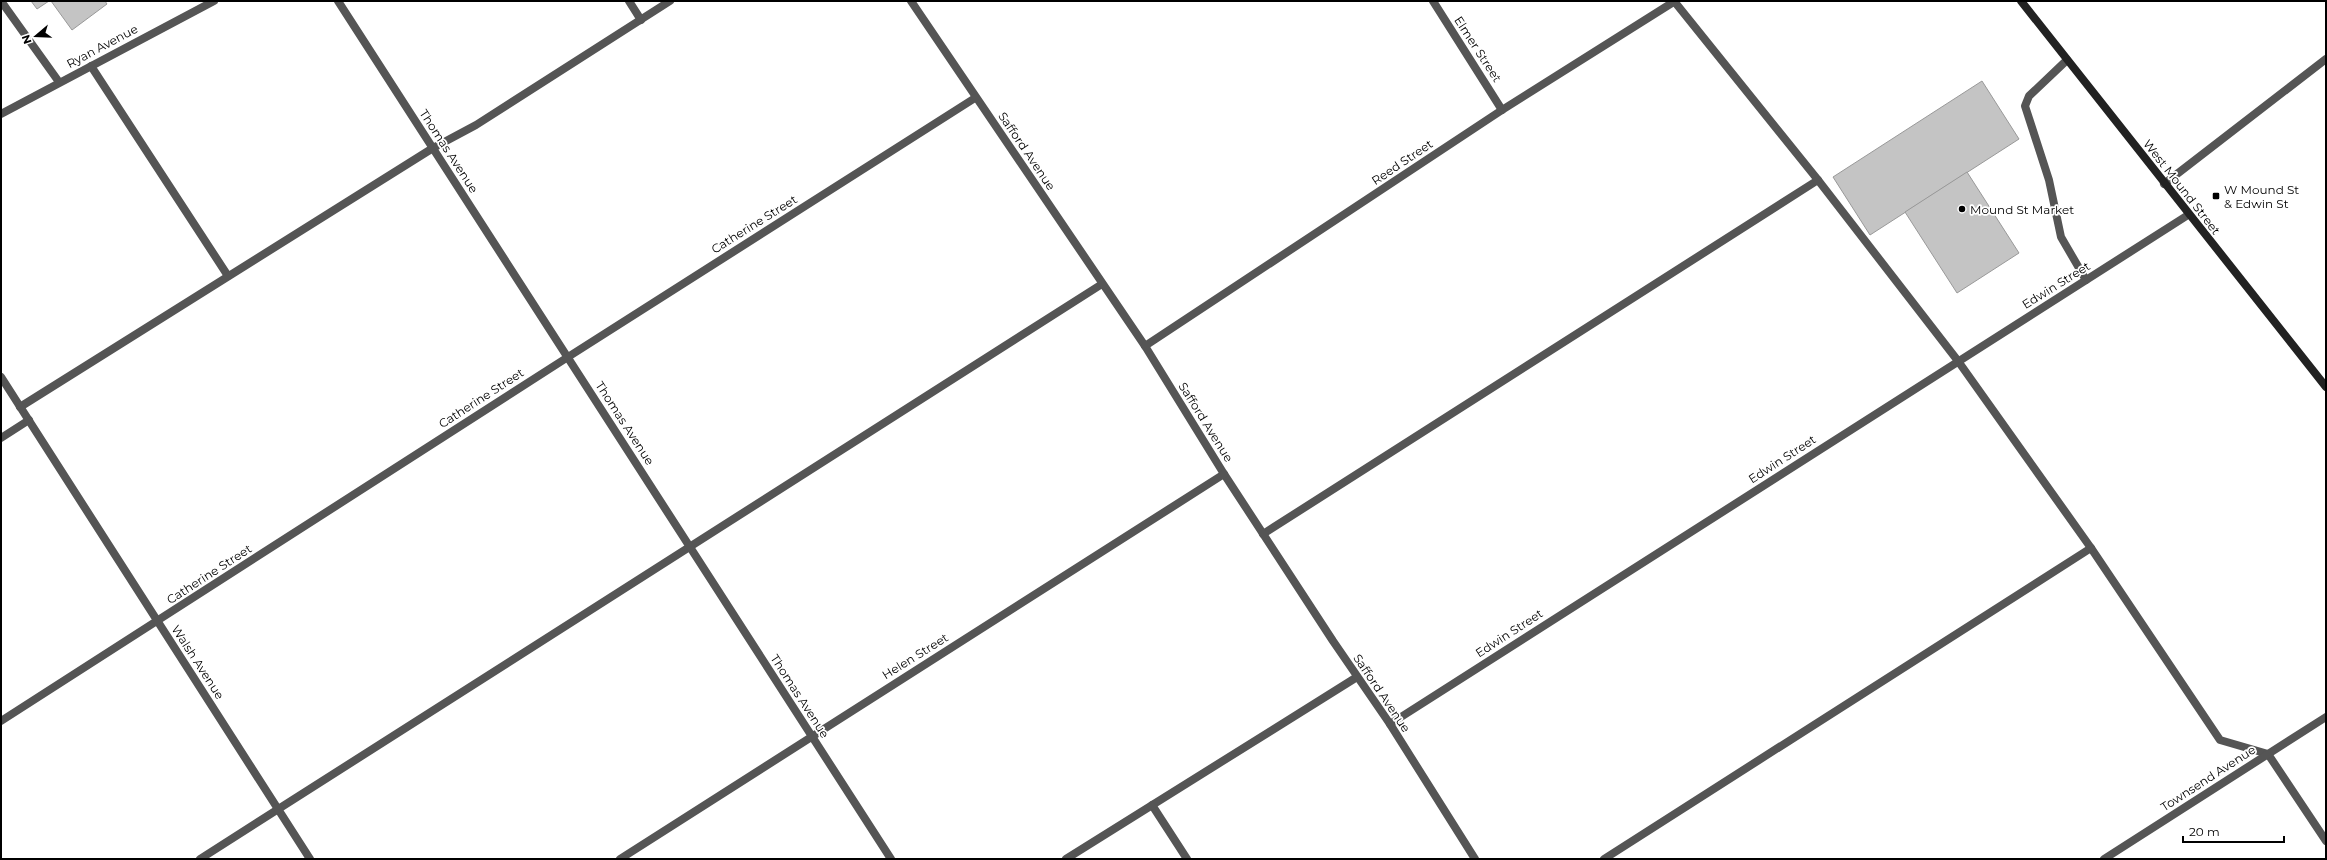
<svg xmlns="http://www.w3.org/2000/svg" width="2327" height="860" font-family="Montserrat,sans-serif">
  <rect width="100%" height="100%" fill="#fff"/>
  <!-- building -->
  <g fill="#c4c4c4" stroke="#999">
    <polygon points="31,1 49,1 37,9"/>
    <polygon points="51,1 105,1 107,4 72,30"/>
    <polygon points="1982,81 2019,139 1870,235 1833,177"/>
    <polygon points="1967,172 2019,253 1957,293 1905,212"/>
  </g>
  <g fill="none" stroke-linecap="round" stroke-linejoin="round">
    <!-- lane -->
    <g stroke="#555" stroke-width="8">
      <polyline points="629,1 641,20"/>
      <polyline points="1674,1 1818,180 1958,361 2091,548 2220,740 2268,754 2326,841"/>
      <polyline points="2067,60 2029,96 2025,106 2049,180 2061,237 2086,280"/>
      <polyline points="91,66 228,276"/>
      <polyline points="2164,184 2326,59"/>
      <polyline points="20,407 433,148 476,125 670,1"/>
      <polyline points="1,438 29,420"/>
      <polyline points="1263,534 1818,180"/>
      <polyline points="1152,805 1187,859"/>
      <polyline points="200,859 1102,284"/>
      <polyline points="1066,859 1357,677"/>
      <polyline points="1604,859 2091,548"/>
    </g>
    <!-- street -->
    <g stroke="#555" stroke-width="8">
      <polyline points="1,1 59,82"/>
      <polyline points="338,1 891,859"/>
      <polyline points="911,1 1145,346 1224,474 1333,641 1390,724 1475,859"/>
      <polyline points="1433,1 1502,110"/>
      <polyline points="1,114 214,1"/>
      <polyline points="1145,346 1502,110 1675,1"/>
      <polyline points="1,377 310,859"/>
      <polyline points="1,721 568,357 975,98"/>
      <polyline points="1390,724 2188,215"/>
      <polyline points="620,859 1224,474"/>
      <polyline points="2104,859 2326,717"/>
    </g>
    <!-- secondary -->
    <polyline stroke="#222" stroke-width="8" points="2021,1 2326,387"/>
  </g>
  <!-- markers -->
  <g fill="#000" stroke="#fff" stroke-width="1.5">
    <rect x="2212" y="192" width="8" height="8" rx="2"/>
    <circle cx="1962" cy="209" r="4"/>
  </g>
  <g text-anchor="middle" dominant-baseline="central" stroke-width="3.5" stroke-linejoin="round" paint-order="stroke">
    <!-- street labels -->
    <g font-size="12" fill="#000" stroke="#fff">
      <text transform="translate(102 46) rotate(-28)">Ryan Avenue</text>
      <text transform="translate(1478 49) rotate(57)">Elmer Street</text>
      <text transform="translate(449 151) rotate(57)">Thomas Avenue</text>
      <text transform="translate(1027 151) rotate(56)">Safford Avenue</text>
      <text transform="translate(1402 162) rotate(-34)">Reed Street</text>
      <text transform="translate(2182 187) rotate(52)">West Mound Street</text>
      <text transform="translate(754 224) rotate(-32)">Catherine Street</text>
      <text transform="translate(2056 285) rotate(-32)">Edwin Street</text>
      <text transform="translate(481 398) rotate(-33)">Catherine Street</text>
      <text transform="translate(1206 422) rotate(58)">Safford Avenue</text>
      <text transform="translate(625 423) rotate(57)">Thomas Avenue</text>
      <text transform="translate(1782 459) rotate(-33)">Edwin Street</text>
      <text transform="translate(209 574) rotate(-33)">Catherine Street</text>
      <text transform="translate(1509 633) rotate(-33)">Edwin Street</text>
      <text transform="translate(915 656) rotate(-32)">Helen Street</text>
      <text transform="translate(198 662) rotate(57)">Walsh Avenue</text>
      <text transform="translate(1382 693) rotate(56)">Safford Avenue</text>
      <text transform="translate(800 696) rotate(57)">Thomas Avenue</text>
      <text transform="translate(2208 778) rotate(-33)">Townsend Avenue</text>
    </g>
    <!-- poi labels -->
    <g font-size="12" fill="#000" stroke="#fff" text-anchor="start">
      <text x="2224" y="189">W Mound St<tspan x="2224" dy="14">&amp; Edwin St</tspan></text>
      <text x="1970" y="209">Mound St Market</text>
    </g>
  </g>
  <!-- border -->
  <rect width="2327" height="860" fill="none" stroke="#000000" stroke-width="4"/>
  <!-- north arrow -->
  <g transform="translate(36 36) rotate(251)" stroke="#ffffff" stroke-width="3" paint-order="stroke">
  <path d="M0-3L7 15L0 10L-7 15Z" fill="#000000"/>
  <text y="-6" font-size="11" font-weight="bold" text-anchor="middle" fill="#000000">N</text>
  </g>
  <!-- scale -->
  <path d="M2183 836v6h101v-6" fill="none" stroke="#000000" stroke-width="2"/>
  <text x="2189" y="836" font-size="12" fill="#000000" stroke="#ffffff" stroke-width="3" paint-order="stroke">20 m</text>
</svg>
